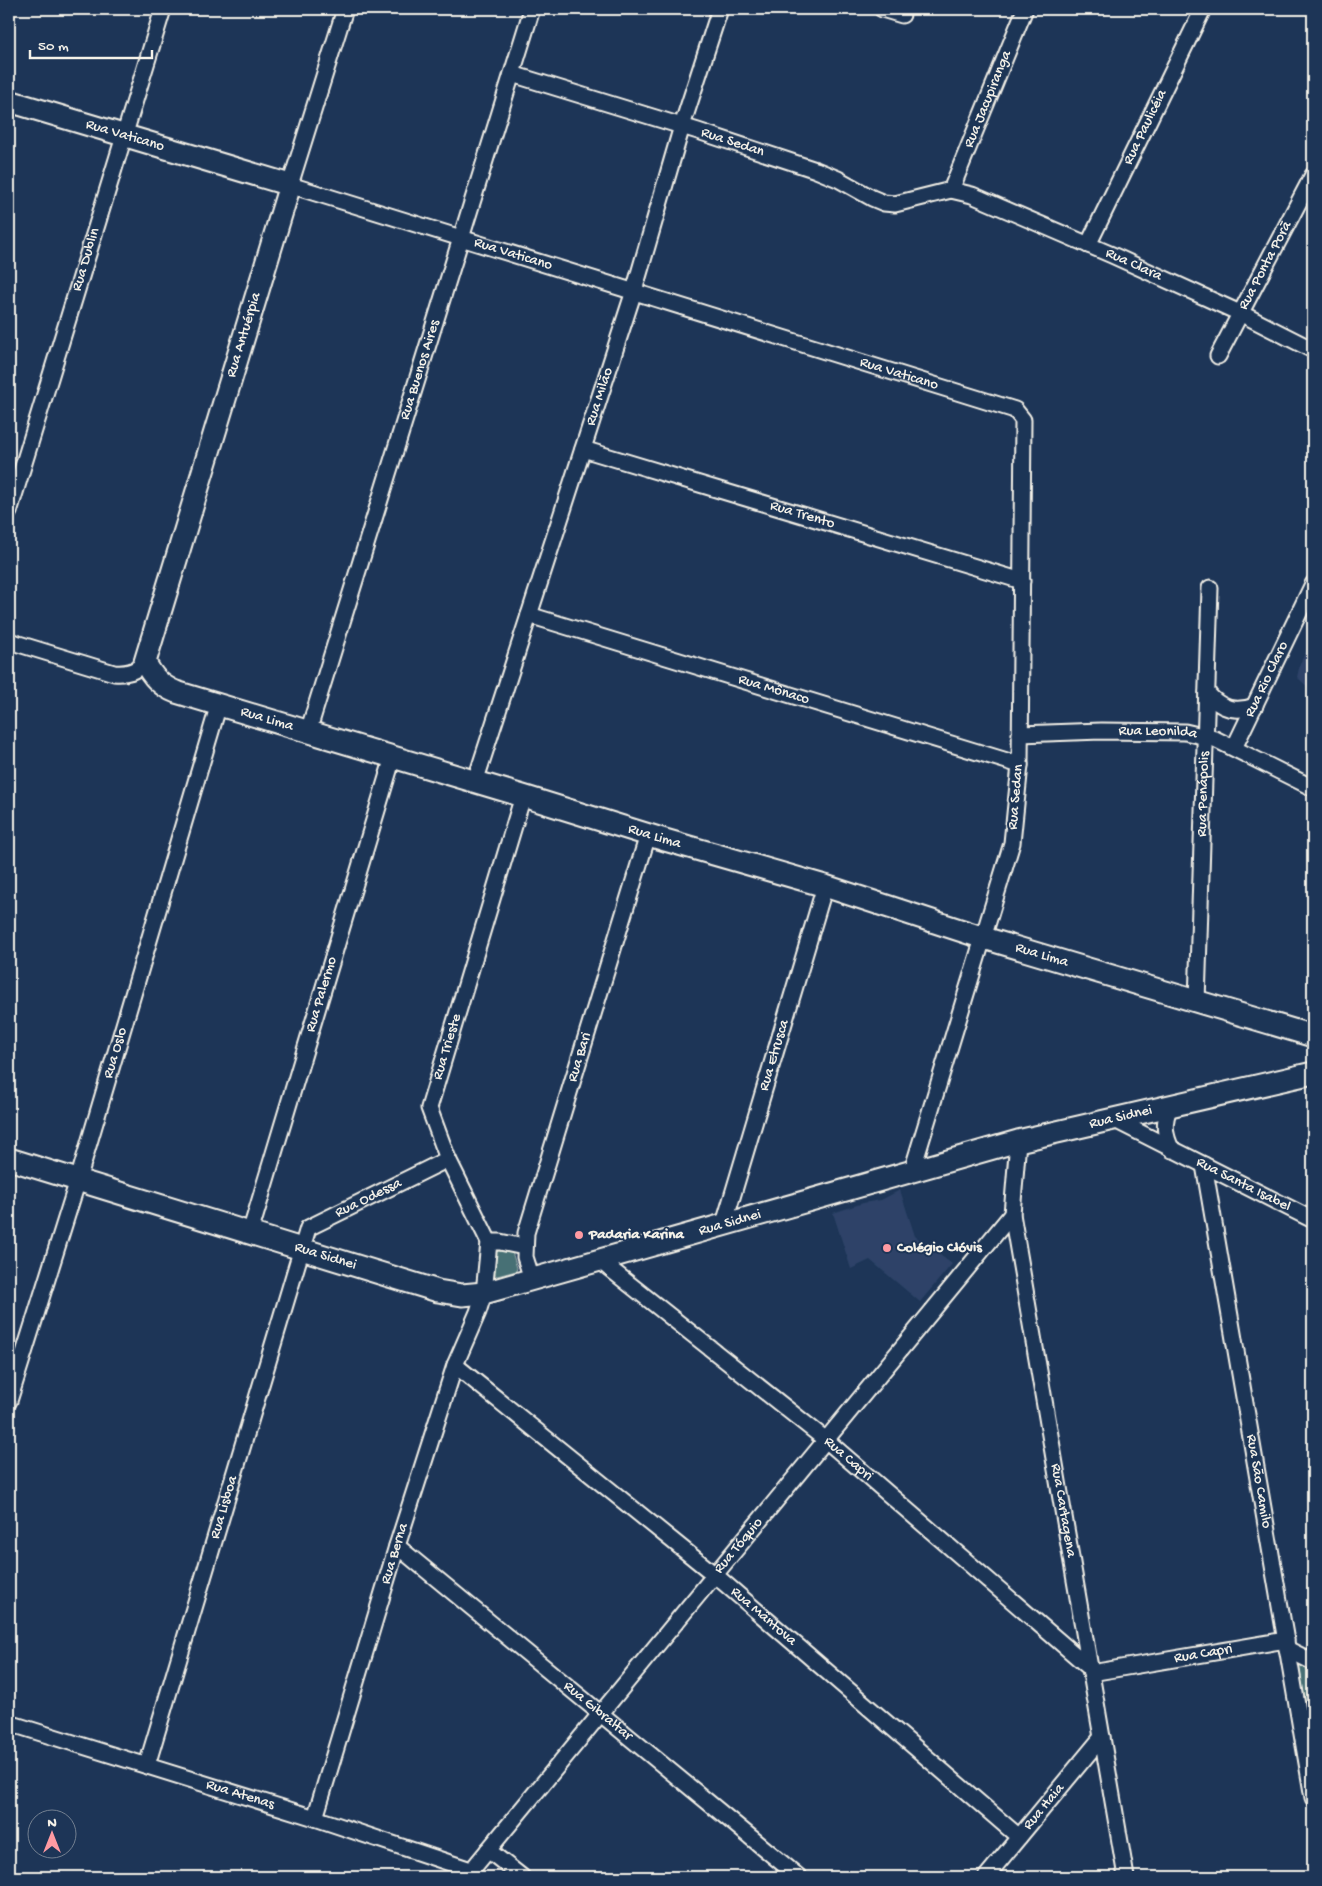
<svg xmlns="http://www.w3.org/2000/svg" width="1322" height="1886" font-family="'Gochi Hand',sans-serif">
  <defs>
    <pattern id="park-tufts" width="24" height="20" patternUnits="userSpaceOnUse" patternTransform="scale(1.25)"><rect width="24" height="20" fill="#477075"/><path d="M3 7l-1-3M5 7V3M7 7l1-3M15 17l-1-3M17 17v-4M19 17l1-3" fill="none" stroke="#628589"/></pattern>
  </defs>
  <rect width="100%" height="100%" fill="#1d3557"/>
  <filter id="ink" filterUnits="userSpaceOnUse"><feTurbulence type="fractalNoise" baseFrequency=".02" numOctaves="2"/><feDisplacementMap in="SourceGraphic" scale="10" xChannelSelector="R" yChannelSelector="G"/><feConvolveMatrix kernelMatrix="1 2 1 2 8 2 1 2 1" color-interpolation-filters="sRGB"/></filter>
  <g filter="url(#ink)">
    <!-- built -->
    <g fill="#2d4367">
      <polygon points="1313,636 1313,692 1297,677 1300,664"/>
      <polygon points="900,1190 915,1236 952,1264 920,1302 870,1260 851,1269 833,1213 863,1203 881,1200"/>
    </g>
    <!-- green -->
    <polygon fill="#477075" stroke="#9eb0ae" points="497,1251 512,1252 517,1268 516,1271 497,1276 494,1274 495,1252"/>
    <!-- park -->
    <polygon fill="url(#park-tufts)" stroke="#9eb0ae" points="1299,1665 1313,1672 1313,1749"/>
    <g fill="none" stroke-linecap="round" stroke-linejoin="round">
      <defs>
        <g id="street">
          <path id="s1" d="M345,9L290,185L1015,410L1023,420L1020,765L1012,843L912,1171"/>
          <polyline points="882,9 902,15"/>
          <path id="s2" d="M512,74L698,131L816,170L838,179L872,198L884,203L895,204L951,190L972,195L1112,255L1242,314L1313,350"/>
          <path id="s3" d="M951,190L1025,9"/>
          <path id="s4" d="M1088,245L1203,9"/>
          <path id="s5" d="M1218,356L1313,175"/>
          <path id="s6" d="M583,449L1022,581"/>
          <path id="s7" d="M9,512L163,9"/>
          <path id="s8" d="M529,615L1020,765"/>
          <path d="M9,641L114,673C127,674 135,672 145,662"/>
          <path d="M1207,693C1221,709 1235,713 1255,706"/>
          <path id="s9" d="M308,732L532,9"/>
          <path id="s10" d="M1020,734L1101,731L1185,732L1215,739L1313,788"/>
          <path id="s11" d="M1234,748L1313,584"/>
          <path id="s12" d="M475,782L634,291L682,126L720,9"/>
          <path id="s13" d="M1197,1002L1210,588"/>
          <path d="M1170,1106C1163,1122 1164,1135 1172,1150"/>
          <path id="s14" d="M1113,1119L1313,1220"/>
          <path id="s15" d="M1018,1141L1012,1214L1126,1877"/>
          <path id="s16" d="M1204,1165L1313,1798"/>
          <path id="s17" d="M724,1224L825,886"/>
          <path id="s18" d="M250,1233L393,757"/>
          <polyline points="489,1242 500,1242 524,1247"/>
          <path id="s19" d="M599,1260L826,1440L1090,1668"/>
          <path id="s20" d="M532,1279L525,1257L526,1233L648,835"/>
          <path id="s21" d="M455,1365L715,1575L1019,1837"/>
          <path id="s22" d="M9,1401L78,1180L219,704"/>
          <path id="s23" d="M397,1546L799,1877"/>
          <polyline points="1287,1649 1313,1662"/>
          <path id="s24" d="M1091,1673L1286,1640"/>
          <path id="s25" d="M9,1723L315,1818L471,1870"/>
          <path id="s26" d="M147,1765L308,1228L448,1159"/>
          <path id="s27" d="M315,1818L397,1546L455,1365L478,1312L484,1293L489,1242L448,1159L429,1108L523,796"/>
          <polyline points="488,1850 522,1877"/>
          <path id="s28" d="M466,1877L1012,1214"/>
          <path id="s29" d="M986,1877L1102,1737"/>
        </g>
        <g id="secondary">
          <path id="s30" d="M9,101L290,185L145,662C152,677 161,686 176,692L523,796L665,840L825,886L984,938L1313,1036"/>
          <path id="s31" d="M9,1159L438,1291L462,1295L484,1293L1018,1141L1313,1073"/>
        </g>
      </defs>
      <!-- street casing -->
      <use href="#street" stroke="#f4f1e8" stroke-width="19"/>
      <!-- secondary casing -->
      <use href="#secondary" stroke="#f4f1e8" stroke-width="25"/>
      <!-- street -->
      <use href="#street" stroke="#1d3557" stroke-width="15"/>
      <!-- secondary -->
      <use href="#secondary" stroke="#1d3557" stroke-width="21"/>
    </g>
  </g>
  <!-- markers -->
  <g fill="#ff9aa2" stroke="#1d3557" stroke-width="2">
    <circle cx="579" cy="1235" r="5"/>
    <circle cx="887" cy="1248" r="5"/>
  </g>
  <g text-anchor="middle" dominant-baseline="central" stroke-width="4" stroke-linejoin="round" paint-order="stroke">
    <!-- street labels -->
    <g font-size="15" fill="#f4f1e8" stroke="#1d3557">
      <text stroke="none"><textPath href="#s3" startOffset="98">Rua Jacupiranga</textPath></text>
      <text stroke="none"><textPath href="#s4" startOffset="131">Rua Paulicéia</textPath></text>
      <text stroke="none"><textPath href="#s30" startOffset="121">Rua Vaticano</textPath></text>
      <text stroke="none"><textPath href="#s2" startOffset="231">Rua Sedan</textPath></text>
      <text stroke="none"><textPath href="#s1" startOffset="418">Rua Vaticano</textPath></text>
      <text stroke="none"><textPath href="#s7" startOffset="264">Rua Dublin</textPath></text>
      <text stroke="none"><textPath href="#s2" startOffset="661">Rua Clara</textPath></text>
      <text stroke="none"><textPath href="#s5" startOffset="102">Rua Ponta Porã</textPath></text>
      <text transform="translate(244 335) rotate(-73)">Rua Antuérpia</text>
      <text stroke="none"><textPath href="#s9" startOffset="379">Rua Buenos Aires</textPath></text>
      <text stroke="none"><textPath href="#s1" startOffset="822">Rua Vaticano</textPath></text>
      <text stroke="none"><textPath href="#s12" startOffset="405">Rua Milão</textPath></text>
      <text stroke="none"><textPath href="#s6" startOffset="229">Rua Trento</textPath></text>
      <text stroke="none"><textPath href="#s11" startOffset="76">Rua Rio Claro</textPath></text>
      <text stroke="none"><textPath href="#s8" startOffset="256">Rua Mônaco</textPath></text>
      <text stroke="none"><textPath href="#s30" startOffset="931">Rua Lima</textPath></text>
      <text stroke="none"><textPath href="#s10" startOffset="138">Rua Leonilda</textPath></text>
      <text stroke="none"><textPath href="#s13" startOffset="208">Rua Penápolis</textPath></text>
      <text transform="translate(1016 797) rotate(-85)">Rua Sedan</text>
      <text stroke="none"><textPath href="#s30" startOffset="1336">Rua Lima</textPath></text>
      <text stroke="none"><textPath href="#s30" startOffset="1741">Rua Lima</textPath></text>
      <text stroke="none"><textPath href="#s18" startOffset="249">Rua Palermo</textPath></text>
      <text stroke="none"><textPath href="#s27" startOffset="814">Rua Trieste</textPath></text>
      <text stroke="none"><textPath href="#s22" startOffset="364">Rua Oslo</textPath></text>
      <text stroke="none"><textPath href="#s17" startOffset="176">Rua Etrusca</textPath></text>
      <text stroke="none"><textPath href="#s20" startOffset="231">Rua Bari</textPath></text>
      <text stroke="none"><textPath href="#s31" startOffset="1156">Rua Sidnei</textPath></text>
      <text stroke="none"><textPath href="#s14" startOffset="146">Rua Santa Isabel</textPath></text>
      <text stroke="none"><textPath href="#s26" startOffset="628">Rua Odessa</textPath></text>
      <text stroke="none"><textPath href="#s31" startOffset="751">Rua Sidnei</textPath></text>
      <text stroke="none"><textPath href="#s31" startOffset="331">Rua Sidnei</textPath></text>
      <text stroke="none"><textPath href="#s19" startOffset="319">Rua Capri</textPath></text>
      <text stroke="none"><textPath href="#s16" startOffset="321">Rua São Camilo</textPath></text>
      <text stroke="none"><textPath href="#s26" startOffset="269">Rua Lisboa</textPath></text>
      <text stroke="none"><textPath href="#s15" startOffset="374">Rua Cartagena</textPath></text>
      <text stroke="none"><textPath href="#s28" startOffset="429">Rua Tóquio</textPath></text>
      <text stroke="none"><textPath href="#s27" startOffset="276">Rua Berna</textPath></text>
      <text stroke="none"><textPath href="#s21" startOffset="398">Rua Mântova</textPath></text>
      <text stroke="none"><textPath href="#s24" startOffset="114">Rua Capri</textPath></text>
      <text stroke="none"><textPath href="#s23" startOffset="260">Rua Gibraltar</textPath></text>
      <text stroke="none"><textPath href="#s25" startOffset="242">Rua Atenas</textPath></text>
      <text stroke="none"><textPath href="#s29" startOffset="91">Rua Haia</textPath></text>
    </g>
    <!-- poi labels -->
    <g font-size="15" font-weight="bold" fill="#f4f1e8" stroke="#1d3557" text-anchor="start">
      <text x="589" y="1235">Padaria Karina</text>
      <text x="897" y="1248">Colégio Clóvis</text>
    </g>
  </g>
  <!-- margin -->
  <rect width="1322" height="1886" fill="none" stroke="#1d3557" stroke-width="30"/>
  <rect x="15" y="15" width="1292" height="1856" fill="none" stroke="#f4f1e8" stroke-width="2" filter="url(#ink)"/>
  <!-- north arrow -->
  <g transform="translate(52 1834)"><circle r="24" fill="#1d3557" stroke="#738091"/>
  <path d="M0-4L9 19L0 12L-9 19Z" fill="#ff9aa2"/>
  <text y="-8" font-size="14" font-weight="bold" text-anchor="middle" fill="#f4f1e8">N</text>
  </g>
  <!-- scale -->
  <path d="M30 50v8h122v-8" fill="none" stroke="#f4f1e8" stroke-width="2.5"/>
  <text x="38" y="50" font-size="15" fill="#f4f1e8" stroke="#1d3557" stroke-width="4" paint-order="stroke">50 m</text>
</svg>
